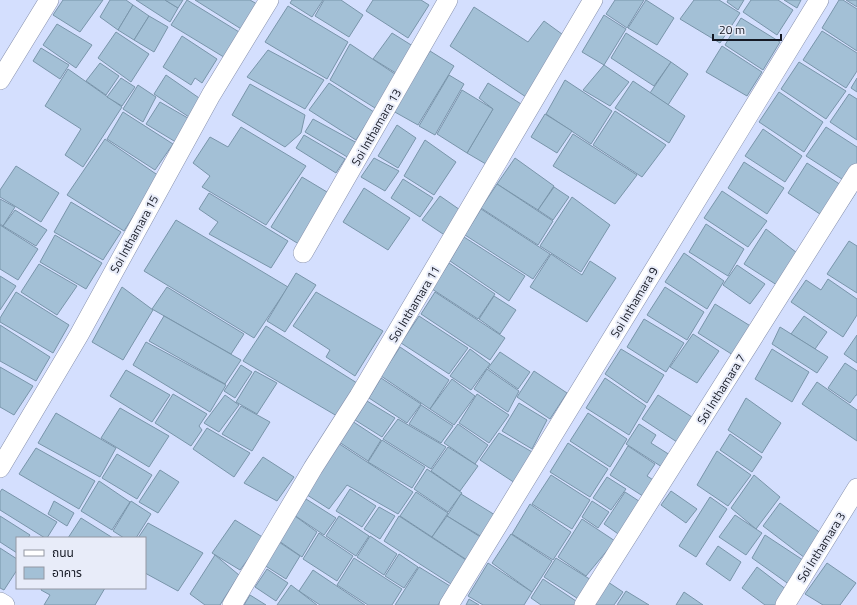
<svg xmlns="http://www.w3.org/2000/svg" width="857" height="605" font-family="'Titillium Web','Noto Sans Thai',sans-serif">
  <rect width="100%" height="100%" fill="#d4dffe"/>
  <!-- building -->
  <g fill="#a3c0d6" stroke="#7995aa">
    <polygon points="63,0 103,0 80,32 53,15"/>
    <polygon points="110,0 126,0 133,5 118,30 100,17"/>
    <polygon points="136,0 165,0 178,8 170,22"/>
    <polygon points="165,0 183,0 178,8"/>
    <polygon points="187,0 244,35 227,59 171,25"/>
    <polygon points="195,0 250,0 262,7 246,32"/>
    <polygon points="292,0 323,0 312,17 290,3"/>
    <polygon points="324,0 341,0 363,15 349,37 315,16"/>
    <polygon points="373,0 421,0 429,5 408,38 366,11"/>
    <polygon points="615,0 644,0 627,28 606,14"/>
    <polygon points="646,0 674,18 657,45 628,28"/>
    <polygon points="694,0 719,0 740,13 720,43 680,19"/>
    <polygon points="728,0 744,0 738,10 727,2"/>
    <polygon points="751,0 778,0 793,10 777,35 743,12"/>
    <polygon points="784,0 801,0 797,8"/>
    <polygon points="839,0 843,0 857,9 857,51 822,28"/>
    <polygon points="846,0 857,0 857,7"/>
    <polygon points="133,5 149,16 134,40 118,30"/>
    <polygon points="288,6 348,42 327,79 265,42"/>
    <polygon points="474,7 528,42 544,21 566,37 529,99 450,46"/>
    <polygon points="604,15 626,29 604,65 582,52"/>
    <polygon points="149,16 168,27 154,52 134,40"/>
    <polygon points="741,18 780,42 763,70 725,45"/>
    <polygon points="57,24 92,45 76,68 43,45"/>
    <polygon points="822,31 857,53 857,71 846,88 803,60"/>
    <polygon points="116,32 149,54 131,82 98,58"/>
    <polygon points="392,33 416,48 399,75 373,59"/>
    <polygon points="626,33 671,62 654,86 611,58"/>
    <polygon points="182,36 217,59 202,83 195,78 191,85 163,67"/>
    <polygon points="350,44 398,76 375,108 330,80"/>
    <polygon points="722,46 762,72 747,96 706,72"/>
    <polygon points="41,48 69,65 60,79 33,61"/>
    <polygon points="268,50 324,80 305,109 247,77"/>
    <polygon points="430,51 454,66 418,125 393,111"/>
    <polygon points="671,62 688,74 668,105 650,93"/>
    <polygon points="799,62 846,91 826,119 781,89"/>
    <polygon points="100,63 119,76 106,95 86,81"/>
    <polygon points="604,65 629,82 610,106 583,90"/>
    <polygon points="68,69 122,107 83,167 65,155 81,129 45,106"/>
    <polygon points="166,75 202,100 189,117 154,94"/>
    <polygon points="449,75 464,84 435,135 419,126"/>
    <polygon points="121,78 135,87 122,106 107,97"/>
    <polygon points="857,78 857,92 851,88"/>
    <polygon points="565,80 612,111 591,144 546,114"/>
    <polygon points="633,81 685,116 669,143 615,108"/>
    <polygon points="329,83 374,112 356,140 309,110"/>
    <polygon points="488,83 529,109 491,167 467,153 493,109 479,98"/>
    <polygon points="250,84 305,115 301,133 285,147 232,115"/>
    <polygon points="138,85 156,97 143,122 123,109"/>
    <polygon points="462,90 493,109 467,153 437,134"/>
    <polygon points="779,92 823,122 804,152 759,122"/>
    <polygon points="849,94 857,99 857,140 830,122"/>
    <polygon points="160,102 193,121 179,144 146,124"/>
    <polygon points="615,111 666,145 642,177 593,145"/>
    <polygon points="123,112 173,144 155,170 107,139"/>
    <polygon points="545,114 572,131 557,153 531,137"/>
    <polygon points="313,119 357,143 349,158 305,132"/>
    <polygon points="397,125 416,138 398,168 378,156"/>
    <polygon points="241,127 306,166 266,225 202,187 210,176 193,163 210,137 228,147"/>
    <polygon points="826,127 857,147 857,164 845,181 806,156"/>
    <polygon points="763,129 802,156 785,182 745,156"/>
    <polygon points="573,134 637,175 615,204 553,166"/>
    <polygon points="304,135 345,159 336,173 296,148"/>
    <polygon points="105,139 159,176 124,231 67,195"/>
    <polygon points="425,140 456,162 434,195 404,176"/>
    <polygon points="374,158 399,171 385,191 361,177"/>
    <polygon points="515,158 554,186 538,210 497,184"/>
    <polygon points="744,162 784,188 767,214 728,188"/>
    <polygon points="807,163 855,194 835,224 788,193"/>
    <polygon points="16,166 59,193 41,222 0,197 0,190"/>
    <polygon points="302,177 332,195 302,246 271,227"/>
    <polygon points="403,179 433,198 420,217 391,198"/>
    <polygon points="497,184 553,221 538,245 481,208"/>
    <polygon points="554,187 569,197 553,220 538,210"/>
    <polygon points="364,188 410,218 388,250 343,222"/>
    <polygon points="722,191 767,221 748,247 704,218"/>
    <polygon points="209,193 288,241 271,268 209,234 218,222 199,209"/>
    <polygon points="440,196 463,212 446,236 422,220"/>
    <polygon points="572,197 610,225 581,272 540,246"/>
    <polygon points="0,199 15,207 3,226 0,224"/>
    <polygon points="71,202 121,232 103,260 54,232"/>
    <polygon points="481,209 550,254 533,279 465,235"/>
    <polygon points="15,210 47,230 36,246 3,226"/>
    <polygon points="176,220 288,287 254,338 144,271"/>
    <polygon points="706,224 744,249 728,276 689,252"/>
    <polygon points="0,225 38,249 18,280 0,269"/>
    <polygon points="766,229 801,256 780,287 744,264"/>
    <polygon points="55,235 102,263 86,289 40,262"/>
    <polygon points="464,237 525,276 509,301 450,261"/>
    <polygon points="849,241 857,246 857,293 827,274"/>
    <polygon points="684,253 724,281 707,309 665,282"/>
    <polygon points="551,254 582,275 590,261 616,278 587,322 530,287"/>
    <polygon points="449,263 495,294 478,319 432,289"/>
    <polygon points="39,264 77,286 57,315 21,292"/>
    <polygon points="737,265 765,284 750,304 723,285"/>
    <polygon points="296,273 316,285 285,332 267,321"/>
    <polygon points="0,276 16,286 0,310"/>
    <polygon points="828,279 857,299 857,315 843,337 791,302 806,280 821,290"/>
    <polygon points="122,287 153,310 123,360 92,342"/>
    <polygon points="167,287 244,334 231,354 152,309"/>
    <polygon points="665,287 704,312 687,340 647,315"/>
    <polygon points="16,292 69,325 53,353 0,322 0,318"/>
    <polygon points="316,292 383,331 355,376 326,357 330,350 293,326"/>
    <polygon points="435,292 505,338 490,360 421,314"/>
    <polygon points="494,296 516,310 500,334 479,319"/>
    <polygon points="715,304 752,327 733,355 698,333"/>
    <polygon points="164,316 241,360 225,384 149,341"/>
    <polygon points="419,316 468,348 449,374 401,343"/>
    <polygon points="804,316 827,332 815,349 791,334"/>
    <polygon points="644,319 684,343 666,372 627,347"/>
    <polygon points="0,325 50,357 36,381 0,361"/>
    <polygon points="266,326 357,383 337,416 243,361"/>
    <polygon points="780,327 828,357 817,373 772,344"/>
    <polygon points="693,334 719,351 697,383 670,367"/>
    <polygon points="857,335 857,363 844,354"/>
    <polygon points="146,342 226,385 210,412 133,365"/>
    <polygon points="400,347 449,380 430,409 381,376"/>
    <polygon points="470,349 490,364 471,390 450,376"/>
    <polygon points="621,349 664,375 647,403 605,374"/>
    <polygon points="772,349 809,372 792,402 755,379"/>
    <polygon points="500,352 530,372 518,389 488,368"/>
    <polygon points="845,363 857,371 857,395 856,395 850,403 828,388"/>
    <polygon points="241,365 252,372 235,398 224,391"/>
    <polygon points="0,367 33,386 14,415 0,407"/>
    <polygon points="487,369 519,391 508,412 474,389"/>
    <polygon points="126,370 170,395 152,422 110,396"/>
    <polygon points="255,371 277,383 257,414 236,402"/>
    <polygon points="534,371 567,393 550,419 517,397"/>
    <polygon points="381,378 421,404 407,423 369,398"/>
    <polygon points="605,378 646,406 629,435 586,408"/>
    <polygon points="452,379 475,396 454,425 430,409"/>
    <polygon points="817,382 857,410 857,441 802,404"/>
    <polygon points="173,394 207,414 199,426 202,430 191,446 155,423"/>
    <polygon points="477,394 509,415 489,443 459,423"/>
    <polygon points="225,395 239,405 219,432 204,423"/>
    <polygon points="658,395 692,417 677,442 642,419"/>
    <polygon points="746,398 781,423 762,453 728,430"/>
    <polygon points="367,401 395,418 382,437 355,420"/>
    <polygon points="519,403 547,420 532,449 502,431"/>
    <polygon points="421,405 453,426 441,443 409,424"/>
    <polygon points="241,406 270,422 252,451 222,434"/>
    <polygon points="120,408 169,436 149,467 101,438"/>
    <polygon points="56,413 116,448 100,477 38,443"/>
    <polygon points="588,413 627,439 610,467 570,441"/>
    <polygon points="398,419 446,447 431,469 383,439"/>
    <polygon points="352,421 381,440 368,461 339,442"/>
    <polygon points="458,424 488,445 475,464 444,443"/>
    <polygon points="639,424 656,435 651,443 670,455 662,467 626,444"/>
    <polygon points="207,428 250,453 234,477 193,449"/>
    <polygon points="499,433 534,453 515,483 480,460"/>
    <polygon points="730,434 762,457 752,472 720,450"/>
    <polygon points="382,440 425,467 412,488 368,462"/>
    <polygon points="338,443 413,492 398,514 347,485 329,509 304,493"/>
    <polygon points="568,443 608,469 590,497 550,472"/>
    <polygon points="628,446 655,464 647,476 658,483 649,500 610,475"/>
    <polygon points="448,447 478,466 460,491 431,471"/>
    <polygon points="36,448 95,481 79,509 19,474"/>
    <polygon points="717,451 751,475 728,506 697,485"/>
    <polygon points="117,454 152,475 137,499 102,478"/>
    <polygon points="263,457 294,477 277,501 244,483"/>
    <polygon points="427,469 462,493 448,512 414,489"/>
    <polygon points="160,470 179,482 158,513 139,502"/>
    <polygon points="551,475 590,500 572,529 532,504"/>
    <polygon points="754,475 780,497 756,529 731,508"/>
    <polygon points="607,477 626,489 611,510 593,498"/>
    <polygon points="99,481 130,502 112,530 81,511"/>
    <polygon points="2,489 57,522 47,538 45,538 0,510 0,492"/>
    <polygon points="350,489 376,506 362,527 336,511"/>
    <polygon points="671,491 697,509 686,523 661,505"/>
    <polygon points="416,492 448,513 432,537 400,516"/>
    <polygon points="625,492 645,505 624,538 604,524"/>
    <polygon points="461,494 495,515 482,537 447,516"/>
    <polygon points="710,497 727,509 696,557 679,546"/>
    <polygon points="306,499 336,518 324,535 294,515"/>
    <polygon points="54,501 74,513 67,526 48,514"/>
    <polygon points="131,501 151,514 136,538 124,538 113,531"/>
    <polygon points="592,501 609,512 598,528 582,517"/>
    <polygon points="780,503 822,534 805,558 763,526"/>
    <polygon points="530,504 571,532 553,560 512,534"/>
    <polygon points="379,507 395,516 380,539 364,529"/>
    <polygon points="735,515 762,533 746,555 719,537"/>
    <polygon points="0,516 30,535 28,538 17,538 17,553 0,542"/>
    <polygon points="295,516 317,532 302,557 279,541"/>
    <polygon points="339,516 369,536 356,556 326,536"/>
    <polygon points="399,516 466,560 451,584 384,541"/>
    <polygon points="447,516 482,538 467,560 432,537"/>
    <polygon points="81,518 113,538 68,538"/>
    <polygon points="582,519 615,541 586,576 558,557"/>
    <polygon points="235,520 264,538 240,570 212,553"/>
    <polygon points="148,523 203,553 178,591 145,573 145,538 138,538"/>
    <polygon points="319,533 353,556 337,581 303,559"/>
    <polygon points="511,534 552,561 532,592 492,563"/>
    <polygon points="765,535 806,562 790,585 752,558"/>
    <polygon points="370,536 397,554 384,575 357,557"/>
    <polygon points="279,542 300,556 286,579 264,565"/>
    <polygon points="718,546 741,562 730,581 706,564"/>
    <polygon points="0,548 17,559 17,570 4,590 0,588"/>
    <polygon points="399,554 418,567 404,588 385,576"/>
    <polygon points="215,555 239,575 220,605 205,605 190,594"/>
    <polygon points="354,558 402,589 392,605 368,605 337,585"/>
    <polygon points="556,558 596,583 583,602 544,577"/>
    <polygon points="488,563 532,592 524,605 483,605 468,596"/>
    <polygon points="827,563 856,583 840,605 823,605 805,594"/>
    <polygon points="419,567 450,586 438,605 395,605"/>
    <polygon points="757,567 787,590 777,605 765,605 742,588"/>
    <polygon points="267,569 288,583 276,601 255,587"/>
    <polygon points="313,570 365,605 320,605 299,591"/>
    <polygon points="543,579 579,603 577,605 541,605 531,598"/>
    <polygon points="608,582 623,592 614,605 593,605"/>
    <polygon points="291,585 317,605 277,605"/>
    <polygon points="42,588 105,588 95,605 44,605 50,595 41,590"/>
    <polygon points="626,591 649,605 617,605"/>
    <polygon points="684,592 703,605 676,605"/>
    <polygon points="250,595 266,605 244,605"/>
    <polygon points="469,599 479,605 466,605"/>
  </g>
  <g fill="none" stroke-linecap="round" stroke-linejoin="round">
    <defs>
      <g id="minor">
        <polyline points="0,80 49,0"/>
        <polyline points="303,253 448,0"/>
        <polyline points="0,468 79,335 211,95 269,0"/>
        <polyline points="0,602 5,605"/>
        <polyline points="232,605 313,468 359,396 593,0"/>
        <polyline points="449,605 819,0"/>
        <polyline points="584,605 857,173"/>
        <polyline points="785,605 857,488"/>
      </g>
    </defs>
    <!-- minor casing -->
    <use href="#minor" stroke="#8791ae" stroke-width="20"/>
    <!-- minor -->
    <use href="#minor" stroke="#fff" stroke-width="19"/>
  </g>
  <g text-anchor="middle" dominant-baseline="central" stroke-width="4" stroke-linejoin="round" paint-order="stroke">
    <!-- street labels -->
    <g font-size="12" fill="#151924" stroke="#e8ecf9">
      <text transform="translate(376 127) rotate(-60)">Soi Inthamara 13</text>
      <text transform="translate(134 234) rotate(-61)">Soi Inthamara 15</text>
      <text transform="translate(634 302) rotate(-59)">Soi Inthamara 9</text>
      <text transform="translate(414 304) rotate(-59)">Soi Inthamara 11</text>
      <text transform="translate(721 389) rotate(-58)">Soi Inthamara 7</text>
      <text transform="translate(821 547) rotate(-58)">Soi Inthamara 3</text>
    </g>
  </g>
  <!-- legend -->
  <rect x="16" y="537" width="130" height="52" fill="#e8ecf9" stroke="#9498a4"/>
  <rect x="24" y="550" width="20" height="6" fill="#ffffff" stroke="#9498a4"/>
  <text x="52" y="557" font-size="12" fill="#151924">ถนน</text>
  <rect x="24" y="567" width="20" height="12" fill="#a3c0d6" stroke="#9498a4"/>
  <text x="52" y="577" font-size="12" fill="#151924">อาคาร</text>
  <!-- scale -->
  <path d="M713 34v6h68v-6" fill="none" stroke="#151924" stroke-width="2"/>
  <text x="719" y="34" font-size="12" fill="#151924" stroke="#e8ecf9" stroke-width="3" paint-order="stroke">20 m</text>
</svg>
